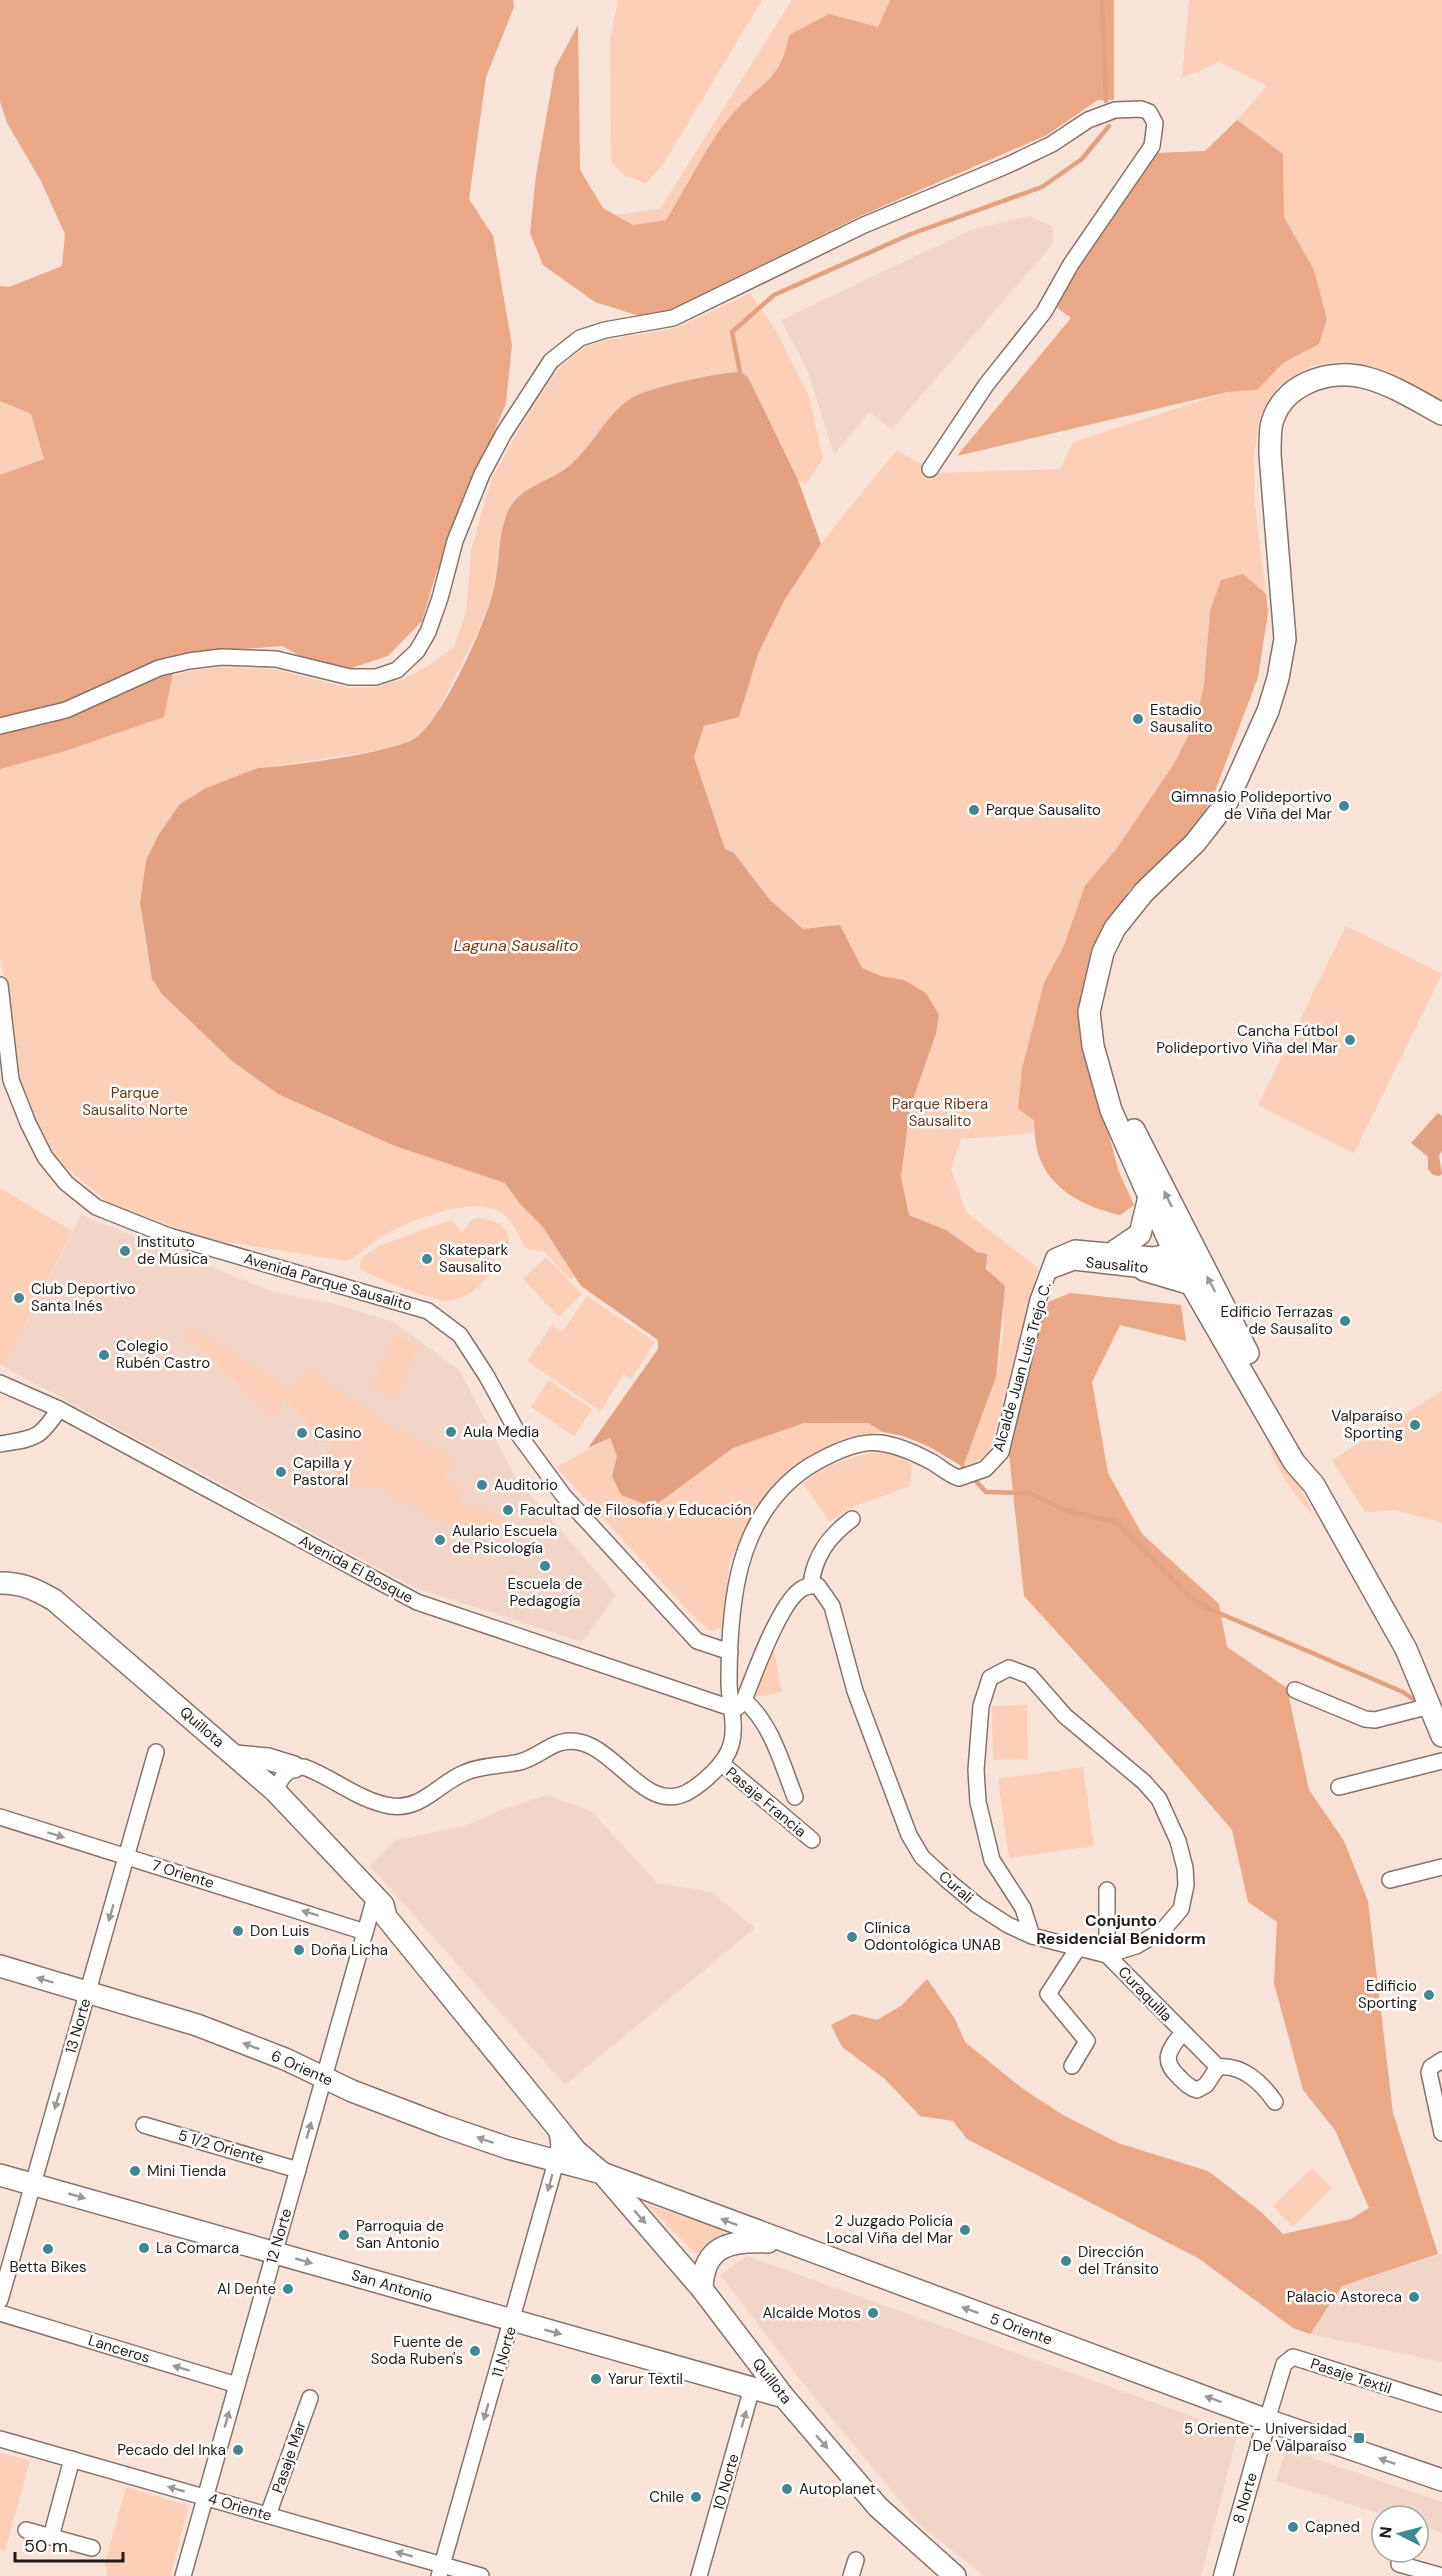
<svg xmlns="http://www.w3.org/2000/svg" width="1442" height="2576" font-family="'DM Sans',sans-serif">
  <rect width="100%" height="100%" fill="#f8e3d9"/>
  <!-- built -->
  <g fill="#f1d5c8">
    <polygon points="1030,216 1053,227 1052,245 892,429 869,412 834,455 808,371 781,320 971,230"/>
    <polygon points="81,1215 273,1292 339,1305 395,1323 459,1370 516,1478 616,1595 582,1642 413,1587 4,1367"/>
    <polygon points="546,1795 591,1811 657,1883 712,1892 755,1928 565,2085 370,1866 396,1840 465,1826 501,1810"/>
    <polygon points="1442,2254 1442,2362 1310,2334 1293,2328 1298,2309 1342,2286"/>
    <polygon points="747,2256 1238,2433 1201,2576 984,2576 921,2526 811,2393 720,2275"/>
    <polygon points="1286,2449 1442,2502 1442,2533 1418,2525 1418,2516 1388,2516 1276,2481"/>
  </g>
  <!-- green -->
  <g fill="#fccfb8">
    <polygon points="618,0 762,0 662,166 646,183 624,175 611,162 610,40"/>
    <path d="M792,0H890L878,27L829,14L789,35C780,85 756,84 729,118C706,146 685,188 666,220L633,225L615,215L660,209Z"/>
    <path d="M1189,0H1442V404L1342,361L1311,366L1278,387L1260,415L1254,456L1255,505L1268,612L1258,677L1215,791L1196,829L1130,889L1097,938L1084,980L1080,1021L1118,1170L1134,1205L1120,1215C1074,1204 1041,1184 1035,1133L961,1139L951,1170L966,1212L1038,1268L989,1456L963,1467C981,1419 1001,1372 1004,1320C1004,1301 986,1279 986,1254L977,1252L946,1230L909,1215L901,1177L910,1108L936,1034L939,1015L904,980L881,976L862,968L840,925L803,929L770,900L734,853L725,849L694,757L704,726L739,717C745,697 750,675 757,655C787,577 846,513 897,450L937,473L1060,469L1073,442L1228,392L1257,390L1283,363L1319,344L1314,270L1284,217L1283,154L1237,120L1267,86L1219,62L1182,78Z"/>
    <path d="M750,293L776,331L809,396L823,459L806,484L798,480L748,377L731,372L722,373L629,399L579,458L556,475L499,543L493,593L477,633L436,714L417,737L389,749L258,768L206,788L180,804L159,834L146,860L140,903L147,954L191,1022L232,1061L278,1094L395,1146L505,1183L520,1204L543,1227L576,1276L570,1279L545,1252L525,1248C519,1236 513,1221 502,1213C474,1193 405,1222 379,1238C367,1245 359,1258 345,1261L209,1239L110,1204L58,1161L31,1121L18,1080L14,1024L0,957V737L162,678L191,671L221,667L274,669L349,688L378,687L401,680L428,666L454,647L466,612L471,550L492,478L533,405L559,368L585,347L607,340L677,328Z"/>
    <polygon points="0,401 31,414 44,459 0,475"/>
    <polygon points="1346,926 1442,974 1354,1153 1258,1105"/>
    <polygon points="0,1188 72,1231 4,1367 0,1364"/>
    <path d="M478,1218C495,1219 512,1227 509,1248L491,1253L496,1267C484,1283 468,1300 447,1301C438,1302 364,1275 360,1268L362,1257L381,1245L451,1220L462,1232L471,1220Z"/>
    <polygon points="546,1257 582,1294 559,1317 523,1279"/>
    <polygon points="587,1296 655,1342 631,1379 624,1374 600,1411 527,1361 552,1325 562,1332"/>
    <polygon points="191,1327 291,1390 308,1369 392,1426 455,1457 445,1478 461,1490 462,1500 470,1509 478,1505 497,1515 499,1525 489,1535 467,1535 383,1490 372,1486 361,1490 321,1466 331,1445 284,1399 274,1417 185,1334"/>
    <polygon points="394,1335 419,1346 395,1398 371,1387"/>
    <polygon points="549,1380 592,1409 574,1436 531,1407"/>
    <polygon points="1442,1391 1442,1523 1396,1510 1365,1512 1332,1460"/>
    <polygon points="804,1423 868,1423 883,1432 842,1439 799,1462 753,1514 730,1561 722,1627 710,1631 691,1614 556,1467 610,1438 617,1456 612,1476 653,1507 733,1448"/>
    <path d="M1269,1428L1316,1518C1292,1493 1271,1465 1266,1429Z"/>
    <path d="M876,1452L902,1454L912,1467L910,1486L850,1508L830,1522L803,1483C826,1465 847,1458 876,1452Z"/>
    <polygon points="773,1647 782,1692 751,1698"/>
    <polygon points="1027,1705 1028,1759 993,1760 992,1706"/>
    <polygon points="1083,1767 1094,1846 1009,1858 998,1779"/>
    <polygon points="1312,2168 1332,2188 1293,2227 1273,2206"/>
    <polygon points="646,2204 721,2229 724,2235 696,2254"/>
    <polygon points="0,2453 30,2461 5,2551 0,2549"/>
    <polygon points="126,2487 189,2506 170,2576 108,2576 105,2563"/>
  </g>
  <!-- forest -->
  <g fill="#eaa887">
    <polygon points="0,0 513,0 514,7 486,77 469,199 493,236 512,345 506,403 437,571 422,621 388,656 333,674 282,646 177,654 164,717 65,751 0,769 0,475 44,459 31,414 0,401 0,286 9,287 62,266 65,234 40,179 7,123 0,101"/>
    <path d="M890,0H1114V100H1098L1047,135L858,217L685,303L659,322L595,302L543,265L530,233L536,175L555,68L578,25L580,170L603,208L633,225L666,220C686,188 706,146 729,118C756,84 780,85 789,35L829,14L878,27Z"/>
    <polygon points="1237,120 1283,154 1284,217 1314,270 1327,320 1319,344 1283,363 1257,390 1228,392 957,456 1071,318 1048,301 1155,153 1205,151"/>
    <path d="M1243,574L1266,594L1268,612L1258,677L1215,791L1196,829L1130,889L1097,938L1084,980L1080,1021L1118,1170L1134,1205L1120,1215C1085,1207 1049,1190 1038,1153C1035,1143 1035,1130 1034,1120L1018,1109L1022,1069L1044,983L1063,948L1085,886L1117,848L1174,764L1196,720L1204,685L1210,611L1221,580Z"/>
    <polygon points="1070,1293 1181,1305 1186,1341 1120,1325 1092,1382 1108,1473 1142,1534 1219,1604 1227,1647 1287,1688 1309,1790 1344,1841 1368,1901 1393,2113 1438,2254 1342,2286 1310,2334 1293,2328 1198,2258 967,2139 953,2121 920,2116 885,2079 842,2047 831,2025 853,2014 877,2020 901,2006 927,1979 955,2019 965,2042 1023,2089 1063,2115 1118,2143 1208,2171 1260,2211 1283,2234 1351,2219 1369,2208 1335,2130 1303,2090 1274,1983 1277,1922 1248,1902 1232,1830 1150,1734 1024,1596 1009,1454 1046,1303"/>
  </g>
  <!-- water -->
  <g fill="#e2a180">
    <path d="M740,372L748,377L798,480L821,544L785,599L758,654L739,717L704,726L694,757L725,849L734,853L770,900L803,929L840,925L862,968L881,976L904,980L926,993L939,1015L936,1034L910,1108L901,1177L909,1215L946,1230L977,1252L987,1254L986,1269L1005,1286L996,1377L963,1467L928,1446L903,1436L883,1432L868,1423H804L733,1448L653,1507L621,1495L612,1476L617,1456L610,1438L588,1448L658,1349V1340L581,1286L543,1227L520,1204L505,1183L395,1146L278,1094L232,1061L162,994L152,979L140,903L146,860L159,834L180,804L206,788L258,768C287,766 399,753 418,736C445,713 484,627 493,592C500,565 497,537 508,511C520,486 550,482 569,466C592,447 606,415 630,399C645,388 721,372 740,372Z"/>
    <polygon points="1438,1113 1442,1116 1442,1151 1439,1155 1442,1174 1439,1176 1433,1175 1428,1169 1428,1157 1411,1143"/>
  </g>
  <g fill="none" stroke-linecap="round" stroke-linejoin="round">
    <!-- stream -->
    <g stroke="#e2a180" stroke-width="4.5">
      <polyline points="1102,0 1106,101"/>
      <polyline points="740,372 732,332 774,295 911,234 1042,187 1082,159 1109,126"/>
      <polyline points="963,1467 986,1492 1030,1493 1064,1510 1116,1522 1190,1597 1212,1610 1403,1692 1417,1702"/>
    </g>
    <defs>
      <g id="minor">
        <polyline points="0,726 66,710 159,668 189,661 221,657 276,659 350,677 376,677 397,670 417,651 428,632 440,598 455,541 482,474 504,433 551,361 580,338 605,330 673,318 864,225 1008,165 1052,144 1088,120 1115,110 1141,109 1149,112 1155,123 1152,146 1071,264 1044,312 986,385 930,469"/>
        <polyline points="0,985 11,1080 28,1123 45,1157 66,1183 96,1207 169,1236 428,1311 460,1335 486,1375 519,1435 563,1495 697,1641 730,1652"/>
        <polyline points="1050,1271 1074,1262 1144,1270 1179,1263 1186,1257"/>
        <polyline points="0,1383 59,1409 417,1602 731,1708"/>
        <path d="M0,1444C35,1438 39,1440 59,1409"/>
        <path d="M811,1585C814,1556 829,1536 852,1519"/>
        <polyline points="1295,1690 1365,1719 1375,1720 1430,1706"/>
        <path d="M744,1700C772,1724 782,1764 795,1797"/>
        <path d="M731,1708L738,1707L744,1700C754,1675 779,1605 800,1590C805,1586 811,1585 818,1586L832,1606L855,1691L909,1835L922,1857L947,1880L977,1905L1008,1925L1032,1936L1107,1955L1136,1946L1163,1930L1181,1909L1186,1885L1185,1868L1178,1841L1159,1799L1144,1782L1065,1716L1030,1676L1009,1668L990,1678L981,1706L976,1770L978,1802L992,1860L1023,1908L1032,1936"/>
        <polyline points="721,1763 812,1840"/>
        <polyline points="1339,1787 1442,1761"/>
        <path d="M275,1791C281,1777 288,1767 304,1767C334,1778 359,1801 391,1806C422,1810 438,1784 464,1773C481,1765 502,1766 520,1762C535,1758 545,1748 559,1743C609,1727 639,1816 686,1793C703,1784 726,1763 731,1745C737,1725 729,1702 729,1682C729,1603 736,1515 808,1467C828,1455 857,1440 880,1443C897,1445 915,1453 930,1461C940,1466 948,1475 959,1478L985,1469L1001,1452L1038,1300L1054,1257L1075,1248L1153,1255L1181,1249"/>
        <polyline points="0,1817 365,1932"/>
        <polyline points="1390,1880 1442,1867"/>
        <path d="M1107,1890V1955L1218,2067C1242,2064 1262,2083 1275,2102"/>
        <path d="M1183,2032C1170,2049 1160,2059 1178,2076C1184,2082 1189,2088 1197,2090L1206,2085L1218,2067"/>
        <polyline points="1442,2060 1431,2067 1429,2072 1442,2133"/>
        <polyline points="1072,2066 1087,2041 1048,1994 1078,1948"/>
        <polyline points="144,2125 298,2170"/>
        <polyline points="0,2300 156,1752"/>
        <polyline points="0,2313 237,2385"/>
        <polyline points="1267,2420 1284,2364 1293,2357 1442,2404"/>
        <polyline points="0,2439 481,2576"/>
        <polyline points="268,2515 310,2398"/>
        <polyline points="26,2530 92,2548"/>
        <polyline points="51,2537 72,2459"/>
        <polyline points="1399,2564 1442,2576"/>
        <polyline points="183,2576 375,1897"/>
        <polyline points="439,2576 556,2162 559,2145 556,2126"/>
        <polyline points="699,2576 752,2388"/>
        <polyline points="851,2576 856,2560"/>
      </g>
      <polyline id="tertiary" points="1223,2576 1267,2420"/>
      <g id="secondary">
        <path d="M1442,414C1418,401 1393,385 1367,378C1329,367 1279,385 1271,427C1270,436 1270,446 1270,455L1285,639L1278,678L1268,711L1227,802L1195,843L1144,892L1115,928L1103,952L1089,1012L1093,1046L1111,1110L1147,1192L1179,1263L1294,1462L1314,1485L1406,1649L1442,1736"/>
        <polyline points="1134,1130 1248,1353"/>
        <polyline points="1115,1251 1140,1234 1149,1197"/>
        <polyline points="1144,1270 1191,1284"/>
        <path d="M0,1583C22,1583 35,1589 54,1600L275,1791L383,1905L386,1917L556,2126L576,2151L602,2173L702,2289L784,2397L878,2507L955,2576"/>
        <polyline points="235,1756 268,1759 294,1767"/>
        <polyline points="0,1966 197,2025 285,2059 352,2091 444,2126 508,2148 602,2173 1267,2420 1442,2480"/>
        <polyline points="0,2175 784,2397"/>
        <path d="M702,2289C703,2245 731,2240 768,2242"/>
      </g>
    </defs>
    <!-- minor casing -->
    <use href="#minor" stroke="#86736b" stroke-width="18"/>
    <!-- tertiary casing -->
    <use href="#tertiary" stroke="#86736b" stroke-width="21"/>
    <!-- secondary casing -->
    <use href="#secondary" stroke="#86736b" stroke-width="24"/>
    <!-- minor -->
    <use href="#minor" stroke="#fff" stroke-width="15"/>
    <!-- tertiary -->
    <use href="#tertiary" stroke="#fff" stroke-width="18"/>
    <!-- secondary -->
    <use href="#secondary" stroke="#fff" stroke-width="21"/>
  </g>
  <!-- one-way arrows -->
  <defs><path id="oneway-solid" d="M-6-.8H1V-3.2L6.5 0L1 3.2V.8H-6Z" transform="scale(1.5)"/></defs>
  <g fill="#9c9897">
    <use href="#oneway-solid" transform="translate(1168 1199) rotate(-116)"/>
    <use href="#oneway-solid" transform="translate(1211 1284) rotate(-118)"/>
    <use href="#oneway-solid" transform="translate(56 1835) rotate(17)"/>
    <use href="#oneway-solid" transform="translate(111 1913) rotate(106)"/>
    <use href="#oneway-solid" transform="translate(310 1913) rotate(-163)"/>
    <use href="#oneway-solid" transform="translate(45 1980) rotate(-163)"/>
    <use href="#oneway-solid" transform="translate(251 2046) rotate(-159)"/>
    <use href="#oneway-solid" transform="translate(57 2101) rotate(106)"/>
    <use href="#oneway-solid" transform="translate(309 2130) rotate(-74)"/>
    <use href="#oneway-solid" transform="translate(485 2140) rotate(-161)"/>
    <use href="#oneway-solid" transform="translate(550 2183) rotate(105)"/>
    <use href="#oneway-solid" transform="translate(77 2196) rotate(16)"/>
    <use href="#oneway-solid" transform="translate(640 2217) rotate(49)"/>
    <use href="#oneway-solid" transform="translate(729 2222) rotate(-159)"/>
    <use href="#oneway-solid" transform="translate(304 2261) rotate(16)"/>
    <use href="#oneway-solid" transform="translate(970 2310) rotate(-160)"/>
    <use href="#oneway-solid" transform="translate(553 2332) rotate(15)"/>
    <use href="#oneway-solid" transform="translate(181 2368) rotate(-163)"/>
    <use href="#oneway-solid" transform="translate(1213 2399) rotate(-160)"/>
    <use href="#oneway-solid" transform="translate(486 2412) rotate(106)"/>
    <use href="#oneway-solid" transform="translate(227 2419) rotate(-74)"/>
    <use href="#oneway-solid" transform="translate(744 2419) rotate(-74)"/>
    <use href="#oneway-solid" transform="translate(822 2442) rotate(49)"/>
    <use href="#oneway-solid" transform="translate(1387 2461) rotate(-161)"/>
    <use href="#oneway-solid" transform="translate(176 2489) rotate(-164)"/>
    <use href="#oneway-solid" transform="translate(404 2554) rotate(-164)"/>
  </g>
  <!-- markers -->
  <g fill="#418890" stroke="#fff" stroke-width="2">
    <circle cx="1138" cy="719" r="6"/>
    <circle cx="1344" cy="806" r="6"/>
    <circle cx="974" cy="810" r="6"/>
    <circle cx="1350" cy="1040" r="6"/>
    <circle cx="125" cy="1251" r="6"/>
    <circle cx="427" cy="1259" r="6"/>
    <circle cx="19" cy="1298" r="6"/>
    <circle cx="1345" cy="1321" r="6"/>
    <circle cx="104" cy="1355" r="6"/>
    <circle cx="1415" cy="1425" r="6"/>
    <circle cx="451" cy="1432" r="6"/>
    <circle cx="302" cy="1433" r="6"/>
    <circle cx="281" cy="1472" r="6"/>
    <circle cx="482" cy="1485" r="6"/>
    <circle cx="508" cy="1510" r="6"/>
    <circle cx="440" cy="1540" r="6"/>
    <circle cx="545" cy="1566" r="6"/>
    <circle cx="238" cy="1931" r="6"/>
    <circle cx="852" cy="1937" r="6"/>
    <circle cx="299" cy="1950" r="6"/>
    <circle cx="1429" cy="1995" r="6"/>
    <circle cx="135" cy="2171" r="6"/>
    <circle cx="965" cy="2230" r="6"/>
    <circle cx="344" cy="2235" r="6"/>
    <circle cx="144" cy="2248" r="6"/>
    <circle cx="48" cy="2249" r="6"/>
    <circle cx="1066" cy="2261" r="6"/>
    <circle cx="288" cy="2289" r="6"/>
    <circle cx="1414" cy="2297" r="6"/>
    <circle cx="873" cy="2313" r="6"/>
    <circle cx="475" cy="2351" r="6"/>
    <circle cx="596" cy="2379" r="6"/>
    <rect x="1353" y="2432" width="12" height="12" rx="3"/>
    <circle cx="238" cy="2450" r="6"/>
    <circle cx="787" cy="2489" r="6"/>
    <circle cx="696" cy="2497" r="6"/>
    <circle cx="1293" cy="2527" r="6"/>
  </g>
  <g text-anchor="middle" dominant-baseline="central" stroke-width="5" stroke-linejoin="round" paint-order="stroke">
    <!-- poi labels -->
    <g font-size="15" fill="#221b17" stroke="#fff" text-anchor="start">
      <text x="1150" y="710">Estadio<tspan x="1150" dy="17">Sausalito</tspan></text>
      <text x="1332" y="797" text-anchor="end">Gimnasio Polideportivo<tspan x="1332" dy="17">de Viña del Mar</tspan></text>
      <text x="986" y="810">Parque Sausalito</text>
      <text x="1338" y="1031" text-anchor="end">Cancha Fútbol<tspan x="1338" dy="17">Polideportivo Viña del Mar</tspan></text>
      <text x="137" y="1242">Instituto<tspan x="137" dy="17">de Música</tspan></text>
      <text x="439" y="1250">Skatepark<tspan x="439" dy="17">Sausalito</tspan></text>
      <text x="31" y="1289">Club Deportivo<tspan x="31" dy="17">Santa Inés</tspan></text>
      <text x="1333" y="1312" text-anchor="end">Edificio Terrazas<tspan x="1333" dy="17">de Sausalito</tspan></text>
      <text x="116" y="1346">Colegio<tspan x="116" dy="17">Rubén Castro</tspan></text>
      <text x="1403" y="1416" text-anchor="end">Valparaíso<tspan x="1403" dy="17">Sporting</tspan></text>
      <text x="463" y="1432">Aula Media</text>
      <text x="314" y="1433">Casino</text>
      <text x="293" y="1463">Capilla y<tspan x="293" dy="17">Pastoral</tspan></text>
      <text x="494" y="1485">Auditorio</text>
      <text x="520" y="1510">Facultad de Filosofía y Educación</text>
      <text x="452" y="1531">Aulario Escuela<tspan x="452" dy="17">de Psicología</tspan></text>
      <text x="545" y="1584" text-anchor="middle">Escuela de<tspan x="545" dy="17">Pedagogía</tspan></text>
      <text x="864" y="1928">Clínica<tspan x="864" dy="17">Odontológica UNAB</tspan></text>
      <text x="250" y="1931">Don Luis</text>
      <text x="311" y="1950">Doña Licha</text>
      <text x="1417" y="1986" text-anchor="end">Edificio<tspan x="1417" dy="17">Sporting</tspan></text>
      <text x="147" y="2171">Mini Tienda</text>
      <text x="953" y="2221" text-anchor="end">2 Juzgado Policía<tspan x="953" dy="17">Local Viña del Mar</tspan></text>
      <text x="356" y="2226">Parroquia de<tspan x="356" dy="17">San Antonio</tspan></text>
      <text x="156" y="2248">La Comarca</text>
      <text x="1078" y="2252">Dirección<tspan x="1078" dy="17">del Tránsito</tspan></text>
      <text x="48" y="2267" text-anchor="middle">Betta Bikes</text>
      <text x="276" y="2289" text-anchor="end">Al Dente</text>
      <text x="1402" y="2297" text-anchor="end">Palacio Astoreca</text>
      <text x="861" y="2313" text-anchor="end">Alcalde Motos</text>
      <text x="463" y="2342" text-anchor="end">Fuente de<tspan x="463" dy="17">Soda Ruben's</tspan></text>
      <text x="608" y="2379">Yarur Textil</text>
      <text x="1347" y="2429" text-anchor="end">5 Oriente - Universidad<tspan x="1347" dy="17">De Valparaíso</tspan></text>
      <text x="226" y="2450" text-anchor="end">Pecado del Inka</text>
      <text x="799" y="2489">Autoplanet</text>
      <text x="684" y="2497" text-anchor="end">Chile</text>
      <text x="1305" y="2527">Capned</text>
    </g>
    <!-- park labels -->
    <g font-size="15" fill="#713512" stroke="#fff">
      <text x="135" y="1093">Parque<tspan x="135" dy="17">Sausalito Norte</tspan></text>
      <text x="940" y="1104">Parque Ribera<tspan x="940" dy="17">Sausalito</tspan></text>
    </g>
    <!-- street labels -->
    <g font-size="15" fill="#221b17" stroke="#fff">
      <text transform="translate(1117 1265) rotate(5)">Sausalito</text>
      <text transform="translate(328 1282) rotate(16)">Avenida Parque Sausalito</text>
      <text transform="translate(1022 1367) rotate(-74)">Alcalde Juan Luis Trejo C.</text>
      <text transform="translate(356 1569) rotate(28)">Avenida El Bosque</text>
      <text transform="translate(202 1727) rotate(41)">Quillota</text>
      <text transform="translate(766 1802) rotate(40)">Pasaje Francia</text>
      <text transform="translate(183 1874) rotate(17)">7 Oriente</text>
      <text transform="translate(956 1887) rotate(41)">Curali</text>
      <text transform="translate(1145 1994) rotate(46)">Curaquilla</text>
      <text transform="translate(78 2026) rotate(-74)">13 Norte</text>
      <text transform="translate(302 2068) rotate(24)">6 Oriente</text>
      <text transform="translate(221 2147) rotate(16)">5 1/2 Oriente</text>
      <text transform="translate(279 2236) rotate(-74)">12 Norte</text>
      <text transform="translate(392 2286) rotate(16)">San Antonio</text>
      <text transform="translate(1021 2329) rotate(20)">5 Oriente</text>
      <text transform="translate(119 2349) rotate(17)">Lanceros</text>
      <text transform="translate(504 2352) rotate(-74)">11 Norte</text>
      <text transform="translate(1351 2376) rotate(18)">Pasaje Textil</text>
      <text transform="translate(772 2381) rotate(52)">Quillota</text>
      <text transform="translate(289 2457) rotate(-71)">Pasaje Mar</text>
      <text transform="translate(726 2482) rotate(-74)">10 Norte</text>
      <text transform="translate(1245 2498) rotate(-74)">8 Norte</text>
      <text transform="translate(240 2507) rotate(16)">4 Oriente</text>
    </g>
    <!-- water labels -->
    <g font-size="16" font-style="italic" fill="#833700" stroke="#fff">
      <text x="516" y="945">Laguna Sausalito</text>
    </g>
    <!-- neighbourhood labels -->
    <g font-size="16" font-weight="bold" fill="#221b17" stroke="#fff">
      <text x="1121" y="1920">Conjunto<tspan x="1121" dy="18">Residencial Benidorm</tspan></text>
    </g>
  </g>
  <!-- north arrow -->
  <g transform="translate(1400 2534) rotate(276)"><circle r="28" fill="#ffffff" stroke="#a7a4a2" stroke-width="1.5"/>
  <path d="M0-4.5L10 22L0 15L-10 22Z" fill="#418890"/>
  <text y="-9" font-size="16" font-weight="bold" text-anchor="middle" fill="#221b17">N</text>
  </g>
  <!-- scale -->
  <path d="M15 2552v9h108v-9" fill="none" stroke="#221b17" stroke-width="3"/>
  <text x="24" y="2552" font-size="18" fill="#221b17" stroke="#ffffff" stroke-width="4.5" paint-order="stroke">50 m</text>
</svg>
